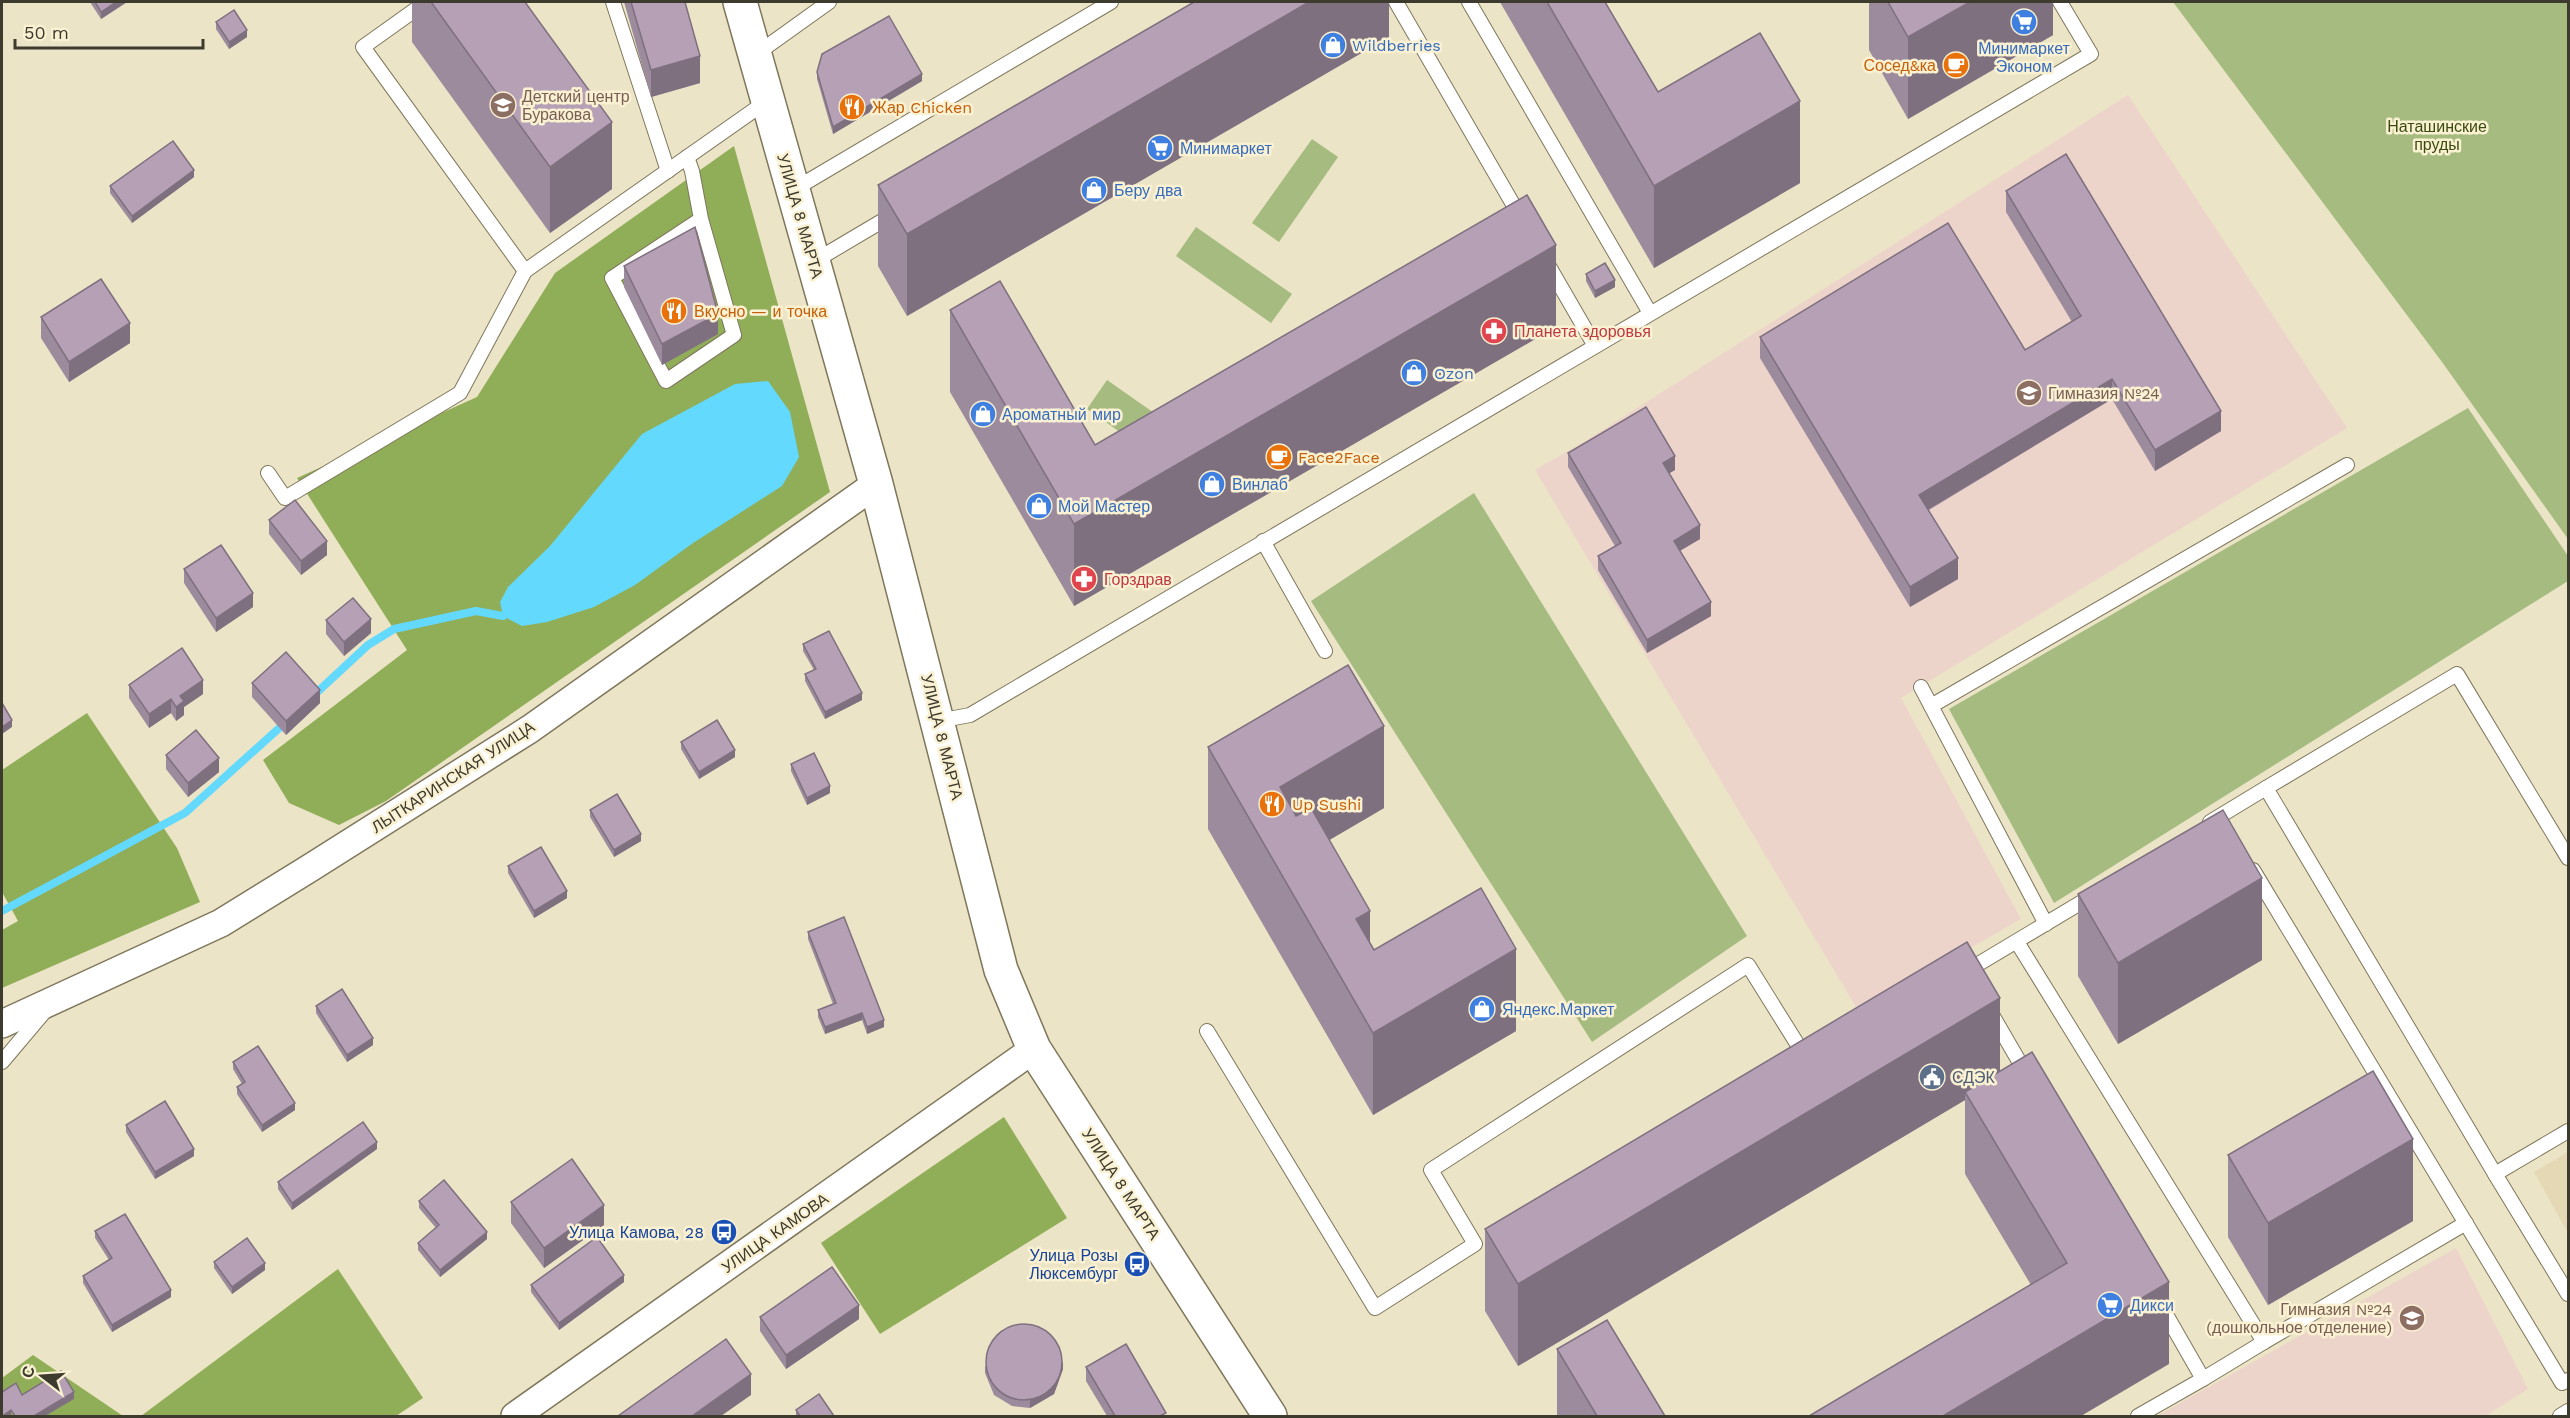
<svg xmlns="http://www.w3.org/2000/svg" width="2570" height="1418" font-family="'Work Sans',sans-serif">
  <rect width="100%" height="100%" fill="#ece4c6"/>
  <!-- built -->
  <polygon fill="#e4d9b4" points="2568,1152 2568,1233 2534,1172"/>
  <!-- education -->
  <g fill="#ecd4ca">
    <polygon points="2128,95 2347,428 1901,698 2021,919 1859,1012 1535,470 1587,440"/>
    <polygon points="2456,1248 2528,1389 2485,1416 2157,1416"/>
  </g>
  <!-- green -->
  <g fill="#a5bb80">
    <polygon points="2173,2 2568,2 2568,539 2442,362"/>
    <polygon points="1312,139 1338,157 1279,242 1252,223"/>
    <polygon points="1196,227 1292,294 1271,323 1176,256"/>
    <polygon points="1107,380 1157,415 1137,444 1087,409"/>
    <polygon points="2468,408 2568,556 2568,581 2054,903 1949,709"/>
    <polygon points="1474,493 1747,936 1592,1042 1311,601"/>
  </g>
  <!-- forest -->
  <g fill="#90ad58">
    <polygon points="734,146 830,492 386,801 339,825 289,803 263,760 407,650 297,478 477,397 555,273"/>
    <polygon points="87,713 177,848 200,902 2,988 2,930 18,921 2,892 2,770"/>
    <polygon points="1004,1117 1067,1218 880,1334 821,1243"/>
    <polygon points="338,1269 423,1398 396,1416 141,1416"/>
    <polygon points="33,1355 123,1416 2,1416 2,1378"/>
  </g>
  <!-- water -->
  <polygon fill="#64d9fe" points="768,381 790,412 799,457 782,486 693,543 635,585 594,607 547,622 522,626 503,616 500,602 508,587 550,546 642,434 735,384"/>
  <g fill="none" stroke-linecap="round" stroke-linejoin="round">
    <!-- stream -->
    <g stroke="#64d9fe" stroke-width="8">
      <polyline points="313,696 368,645 394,629 476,611 503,616"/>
      <polyline points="2,911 185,813 287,721"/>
    </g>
    <defs>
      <g id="service">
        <polyline points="426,2 363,47 525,271 767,101"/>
        <polyline points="613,2 668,171"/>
        <polyline points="1396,2 1521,218"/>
        <polyline points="1469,2 1650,313"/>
        <polyline points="755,55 829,2"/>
        <polyline points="687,157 692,171 701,219 734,335 666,381 612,278 701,219"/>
        <polyline points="793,190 1111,2"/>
        <polyline points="813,262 894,214"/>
        <polyline points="1547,263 1595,346"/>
        <polyline points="268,473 285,498 460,393 525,271"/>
        <polyline points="1263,541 1325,651"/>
        <polyline points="1921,687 2046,924"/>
        <polyline points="1931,706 2347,465"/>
        <polyline points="938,721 970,715 2091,54 2060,2"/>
        <polyline points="2266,788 2457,674 2568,858"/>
        <polyline points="2210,822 2266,788 2495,1174"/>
        <polyline points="2253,870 2562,1383 2568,1380"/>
        <polyline points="2017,942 2264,1342 2466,1223"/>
        <polyline points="1965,972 2092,896"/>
        <polyline points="1991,1013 2027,1075"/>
        <polyline points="1207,1031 1375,1308 1475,1244 1431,1170 1748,965 1806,1058"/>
        <polyline points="2,1062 45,1011"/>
        <polyline points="2568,1131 2495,1174 2568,1294"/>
        <polyline points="2160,1304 2203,1379 2264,1342"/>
        <polyline points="2138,1416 2203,1379"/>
        <polyline points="2560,1416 2568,1411"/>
      </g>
      <g id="minor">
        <polyline points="2,1024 221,923 310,868 530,729 876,484"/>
        <polyline points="515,1416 1034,1049"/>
      </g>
      <polyline id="tertiary" points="740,2 876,484 1001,970 1034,1049 1270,1416"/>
    </defs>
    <!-- service casing -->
    <use href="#service" stroke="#7f775c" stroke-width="16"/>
    <!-- minor casing -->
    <use href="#minor" stroke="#7f775c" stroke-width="30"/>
    <!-- tertiary casing -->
    <use href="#tertiary" stroke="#7f775c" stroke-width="36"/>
    <!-- service -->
    <use href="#service" stroke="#fff" stroke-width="14"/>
    <!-- minor -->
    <use href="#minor" stroke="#fff" stroke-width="27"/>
    <!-- tertiary -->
    <use href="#tertiary" stroke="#fff" stroke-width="33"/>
  </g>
  <!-- wall -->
  <g fill="#9c8a9d">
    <polygon points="90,2 127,2 101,19"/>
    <polygon points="412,2 525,2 612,189 550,233 412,42"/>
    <polygon points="624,2 685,2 700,83 651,97"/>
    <polygon points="1389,2 1389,37 907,316 878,266 878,185"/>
    <polygon points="1500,2 1605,2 1658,92 1800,183 1654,268"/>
    <polygon points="1869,2 2053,2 2053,35 1908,119 1869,50"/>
    <polygon points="216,22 247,37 229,49 216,29"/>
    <polygon points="817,72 922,81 833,134 817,79"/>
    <polygon points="194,177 132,223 110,193 110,186"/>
    <polygon points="2006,191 2221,431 2155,471 2112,399 1929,510 1958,579 1910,607 1760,358 1760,337 2025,350 2072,322 2006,212"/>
    <polygon points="624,266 718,334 662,365 624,287"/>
    <polygon points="1586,274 1615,287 1595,298 1586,281"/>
    <polygon points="950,310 1095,445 1556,327 1074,606 950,392"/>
    <polygon points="41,317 130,343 69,382 41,338"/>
    <polygon points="1568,453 1675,470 1669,473 1700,539 1680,551 1711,616 1647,653 1598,570 1598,556 1615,546 1568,467"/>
    <polygon points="269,520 327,555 301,575 269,534"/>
    <polygon points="184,569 253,607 216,632 184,583"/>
    <polygon points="326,620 371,633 344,656 326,634"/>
    <polygon points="803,644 862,700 825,719 805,681 805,674 814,670 803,651"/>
    <polygon points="252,683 320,703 286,735 252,697"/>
    <polygon points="129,685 203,694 184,707 184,715 176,721 171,713 149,728 129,698"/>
    <polygon points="681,742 735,757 699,779 681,749"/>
    <polygon points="1208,747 1384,808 1329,840 1370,943 1374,950 1516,1031 1373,1115 1208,829"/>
    <polygon points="166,755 219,772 188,797 166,769"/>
    <polygon points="791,764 830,793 807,805 791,771"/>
    <polygon points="590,810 641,841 614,857 590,817"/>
    <polygon points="508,866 567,898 534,918 508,873"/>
    <polygon points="2078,894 2262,960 2118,1044 2078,976"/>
    <polygon points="808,932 884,1027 867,1034 862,1020 825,1034 818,1017 818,1010 833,1004 808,939"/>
    <polygon points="316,1006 373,1045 347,1062 316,1013"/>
    <polygon points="233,1062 295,1110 262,1132 237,1094 237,1087 242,1084 233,1069"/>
    <polygon points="2000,1071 2169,1364 2031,1285 1965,1174 1965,1100 1518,1366 1485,1311 1485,1229"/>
    <polygon points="126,1125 194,1156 155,1179 126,1132"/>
    <polygon points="377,1149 292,1210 278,1189 278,1182"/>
    <polygon points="2228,1155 2413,1221 2268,1305 2228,1237"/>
    <polygon points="419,1201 487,1239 440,1277 418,1250 418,1243 436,1228 419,1208"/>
    <polygon points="511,1202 604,1225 544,1268 511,1223"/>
    <polygon points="95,1231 171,1297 112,1332 83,1283 83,1276 109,1260 95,1238"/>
    <polygon points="214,1262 265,1270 232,1294 214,1268"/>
    <polygon points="624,1282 559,1330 531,1292 531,1285"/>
    <polygon points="760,1317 859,1319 786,1369 760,1331"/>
    <polygon points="1557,1349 1665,1416 1557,1416"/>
    <polygon points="985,1366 1063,1369 1054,1394 1030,1408 1012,1406 994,1395 985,1373"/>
    <polygon points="1086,1367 1166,1416 1107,1416 1086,1381"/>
    <polygon points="796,1410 834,1416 796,1416"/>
  </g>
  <!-- shaded-wall -->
  <g fill="#7f707f">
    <polygon points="116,2 127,2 101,19 101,12"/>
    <polygon points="1309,2 1389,2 1389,37 907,316 907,234"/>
    <polygon points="1970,2 2053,2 2053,35 1908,119 1908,37"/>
    <polygon points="247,30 247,37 229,49 229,42"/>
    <polygon points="700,56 700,83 651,97 651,70"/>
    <polygon points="922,74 922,81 833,134 833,127"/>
    <polygon points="1800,101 1800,183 1654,268 1654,186"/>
    <polygon points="612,122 612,189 550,233 550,167"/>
    <polygon points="194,170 194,177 132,223 132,216"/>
    <polygon points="1556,245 1556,327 1074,606 1074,524"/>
    <polygon points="1615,280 1615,287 1595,298 1595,291"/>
    <polygon points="718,314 718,334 662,365 662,344"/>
    <polygon points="130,323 130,343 69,382 69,362"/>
    <polygon points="2112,379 2112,399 1919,515 1919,495"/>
    <polygon points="2221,411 2221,431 2155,471 2155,450"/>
    <polygon points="1675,456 1675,470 1663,477 1663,463"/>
    <polygon points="1700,525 1700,539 1674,554 1674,541"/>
    <polygon points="327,541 327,555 301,575 301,561"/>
    <polygon points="1958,558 1958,579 1910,607 1910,587"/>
    <polygon points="253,593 253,607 216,632 216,618"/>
    <polygon points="1711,602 1711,616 1647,653 1647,640"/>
    <polygon points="371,619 371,633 344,656 344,642"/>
    <polygon points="203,680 203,694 184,707 184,715 176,721 176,707 180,696"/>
    <polygon points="320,690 320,703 286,735 286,721"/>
    <polygon points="862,693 862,700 825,719 825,712"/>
    <polygon points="171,699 171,713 149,728 149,714"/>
    <polygon points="12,720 12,727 2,734 2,727"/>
    <polygon points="1384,726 1384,808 1280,869 1280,787"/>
    <polygon points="735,750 735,757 699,779 699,772"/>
    <polygon points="219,758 219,772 188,797 188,783"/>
    <polygon points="830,786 830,793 807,805 807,798"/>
    <polygon points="641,834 641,841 614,857 614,850"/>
    <polygon points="2262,878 2262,960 2118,1044 2118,963"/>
    <polygon points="567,891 567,898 534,918 534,911"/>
    <polygon points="1370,911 1370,992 1356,919"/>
    <polygon points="1516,949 1516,1031 1373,1115 1373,1033"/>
    <polygon points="2000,998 2000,1079 1965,1092 1965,1100 1518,1366 1518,1284"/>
    <polygon points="862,1013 862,1020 825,1034 825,1027"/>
    <polygon points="884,1020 884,1027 867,1034 867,1027"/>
    <polygon points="373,1038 373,1045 347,1062 347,1055"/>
    <polygon points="295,1103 295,1110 262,1132 262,1125"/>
    <polygon points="2413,1139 2413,1221 2268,1305 2268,1223"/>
    <polygon points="377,1142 377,1149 292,1210 292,1203"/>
    <polygon points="194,1149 194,1156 155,1179 155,1172"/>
    <polygon points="604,1205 604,1225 544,1268 544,1248"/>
    <polygon points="487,1232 487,1239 440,1277 440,1270"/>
    <polygon points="265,1263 265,1270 232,1294 232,1287"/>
    <polygon points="624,1275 624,1282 559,1330 559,1323"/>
    <polygon points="2169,1282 2169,1364 2081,1416 1943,1416"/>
    <polygon points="171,1290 171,1297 112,1332 112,1325"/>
    <polygon points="859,1305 859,1319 786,1369 786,1355"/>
    <polygon points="1063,1362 1063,1369 1054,1394 1030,1408 1030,1401"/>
    <polygon points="751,1374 751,1395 721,1416 692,1416"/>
    <polygon points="74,1392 74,1399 45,1416 34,1416"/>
    <polygon points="11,1410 11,1416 2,1416"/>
  </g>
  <!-- building -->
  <g fill="#b5a0b6" stroke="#7f707f" stroke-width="1.5">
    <polygon points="95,2 116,2 101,12"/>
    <polygon points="431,2 525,2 612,122 550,167"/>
    <polygon points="631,2 685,2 700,56 651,70"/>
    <polygon points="1194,2 1309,2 907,234 878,185"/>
    <polygon points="1547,2 1605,2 1658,92 1760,33 1800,101 1654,186"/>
    <polygon points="1888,2 1970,2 1908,37"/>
    <polygon points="234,10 247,30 229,42 216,22"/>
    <polygon points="889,16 922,74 833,127 817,72 822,54"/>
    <polygon points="173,141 194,170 132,216 110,186"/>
    <polygon points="2066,154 2221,411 2155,450 2112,379 1919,495 1958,558 1910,587 1760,337 1948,223 2025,350 2081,316 2006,191"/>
    <polygon points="1527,195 1556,245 1074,524 950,310 1000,281 1095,445"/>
    <polygon points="695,227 718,314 662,344 624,266"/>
    <polygon points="1605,263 1615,280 1595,291 1586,274"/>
    <polygon points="101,279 130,323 69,362 41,317"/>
    <polygon points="1646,407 1675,456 1663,463 1700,525 1674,541 1711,602 1647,640 1598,556 1621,543 1568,453"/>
    <polygon points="295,500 327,541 301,561 269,520"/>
    <polygon points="221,545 253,593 216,618 184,569"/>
    <polygon points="353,598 371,619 344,642 326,620"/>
    <polygon points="829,631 862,693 825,712 805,674 816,669 803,644"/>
    <polygon points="182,648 203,680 180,696 184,701 176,707 171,699 149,714 129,685"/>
    <polygon points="286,652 320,690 286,721 252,683"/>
    <polygon points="1348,665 1384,726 1280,787 1296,816 1311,808 1370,911 1356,919 1374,950 1481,888 1516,949 1373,1033 1208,747"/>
    <polygon points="2,703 12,720 2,727"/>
    <polygon points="717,720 735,750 699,772 681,742"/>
    <polygon points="196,730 219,758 188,783 166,755"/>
    <polygon points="814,753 830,786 807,798 791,764"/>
    <polygon points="617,794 641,834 614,850 590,810"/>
    <polygon points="2223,810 2262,878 2118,963 2078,894"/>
    <polygon points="541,847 567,891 534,911 508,866"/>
    <polygon points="844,917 884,1020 867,1027 862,1013 825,1027 818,1010 836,1003 808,932"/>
    <polygon points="1967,942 2000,998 1518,1284 1485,1229"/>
    <polygon points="342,989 373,1038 347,1055 316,1006"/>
    <polygon points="258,1046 295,1103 262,1125 237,1087 245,1082 233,1062"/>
    <polygon points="2032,1052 2169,1282 1943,1416 1809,1416 2067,1263 1965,1092"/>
    <polygon points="2373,1071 2413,1139 2268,1223 2228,1155"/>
    <polygon points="165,1101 194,1149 155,1172 126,1125"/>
    <polygon points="363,1122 377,1142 292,1203 278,1182"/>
    <polygon points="572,1159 604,1205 544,1248 511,1202"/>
    <polygon points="444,1180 487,1232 440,1270 418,1243 439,1225 419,1201"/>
    <polygon points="125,1214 171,1290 112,1325 83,1276 112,1258 95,1231"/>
    <polygon points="597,1237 624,1275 559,1323 531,1285"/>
    <polygon points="247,1238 265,1263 232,1287 214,1262"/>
    <polygon points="832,1267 859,1305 786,1355 760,1317"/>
    <polygon points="1607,1320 1665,1416 1597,1416 1557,1349"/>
    <circle cx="1024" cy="1362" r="38"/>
    <polygon points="726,1339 751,1374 692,1416 618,1416"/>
    <polygon points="1126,1344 1166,1413 1160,1416 1115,1416 1086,1367"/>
    <polygon points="61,1371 74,1392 34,1416 15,1416 11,1410 2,1416 2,1392 16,1383 22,1395"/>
    <polygon points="819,1394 834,1416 800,1416 796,1410"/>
  </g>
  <!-- icons -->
  <defs>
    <symbol id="supermarket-disc" viewBox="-11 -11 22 22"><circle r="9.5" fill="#3f7fe0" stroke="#faf1d3"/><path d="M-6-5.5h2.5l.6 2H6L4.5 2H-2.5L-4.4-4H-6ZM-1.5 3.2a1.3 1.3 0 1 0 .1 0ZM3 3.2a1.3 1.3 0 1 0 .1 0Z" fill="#fff"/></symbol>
    <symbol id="shop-disc" viewBox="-11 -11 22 22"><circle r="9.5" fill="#3f7fe0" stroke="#faf1d3"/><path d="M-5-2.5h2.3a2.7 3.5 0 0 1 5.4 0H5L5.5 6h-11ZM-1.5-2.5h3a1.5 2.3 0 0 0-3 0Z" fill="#fff"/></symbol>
    <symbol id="cafe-disc" viewBox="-11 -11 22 22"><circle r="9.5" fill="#e8710a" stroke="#faf1d3"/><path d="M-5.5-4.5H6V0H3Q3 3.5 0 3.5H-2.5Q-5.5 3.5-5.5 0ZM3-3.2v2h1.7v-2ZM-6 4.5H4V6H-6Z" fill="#fff"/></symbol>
    <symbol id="school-disc" viewBox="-11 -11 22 22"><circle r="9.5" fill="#8d6e63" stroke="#faf1d3"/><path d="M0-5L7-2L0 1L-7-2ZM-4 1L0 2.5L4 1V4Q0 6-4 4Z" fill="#fff"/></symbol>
    <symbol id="restaurant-disc" viewBox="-11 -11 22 22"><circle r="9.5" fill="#e8710a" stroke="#faf1d3"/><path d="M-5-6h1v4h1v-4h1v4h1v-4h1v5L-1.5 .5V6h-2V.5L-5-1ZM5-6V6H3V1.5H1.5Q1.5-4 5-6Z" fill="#fff"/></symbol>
    <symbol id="pharmacy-disc" viewBox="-11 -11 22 22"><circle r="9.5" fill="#e0444e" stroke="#faf1d3"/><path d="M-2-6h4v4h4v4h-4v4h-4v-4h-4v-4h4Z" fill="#fff"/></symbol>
    <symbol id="civic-disc" viewBox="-11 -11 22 22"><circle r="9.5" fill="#5c6f8a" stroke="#faf1d3"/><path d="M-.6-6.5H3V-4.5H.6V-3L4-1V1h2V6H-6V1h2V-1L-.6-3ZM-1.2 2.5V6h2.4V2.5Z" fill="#fff"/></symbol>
    <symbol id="bus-disc" viewBox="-11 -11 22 22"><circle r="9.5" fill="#1a4fb4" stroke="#faf1d3"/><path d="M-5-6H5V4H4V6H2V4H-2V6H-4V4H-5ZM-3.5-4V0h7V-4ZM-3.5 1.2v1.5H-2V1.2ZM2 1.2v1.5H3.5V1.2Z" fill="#fff"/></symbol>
  </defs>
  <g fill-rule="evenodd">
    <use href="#supermarket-disc" x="2009" y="7" width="30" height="30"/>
    <use href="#shop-disc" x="1318" y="30" width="30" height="30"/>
    <use href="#cafe-disc" x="1941" y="50" width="30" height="30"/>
    <use href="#school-disc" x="488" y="90" width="30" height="30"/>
    <use href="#restaurant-disc" x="837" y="92" width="30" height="30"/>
    <use href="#supermarket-disc" x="1145" y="133" width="30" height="30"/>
    <use href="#shop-disc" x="1079" y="175" width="30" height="30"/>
    <use href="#restaurant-disc" x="659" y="296" width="30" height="30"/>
    <use href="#pharmacy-disc" x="1479" y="316" width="30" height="30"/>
    <use href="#shop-disc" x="1399" y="358" width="30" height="30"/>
    <use href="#school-disc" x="2014" y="378" width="30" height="30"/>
    <use href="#shop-disc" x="968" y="399" width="30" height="30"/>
    <use href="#cafe-disc" x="1264" y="442" width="30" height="30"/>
    <use href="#shop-disc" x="1197" y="469" width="30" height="30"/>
    <use href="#shop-disc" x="1024" y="491" width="30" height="30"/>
    <use href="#pharmacy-disc" x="1069" y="564" width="30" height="30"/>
    <use href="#restaurant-disc" x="1257" y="789" width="30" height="30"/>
    <use href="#shop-disc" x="1467" y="994" width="30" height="30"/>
    <use href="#civic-disc" x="1917" y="1062" width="30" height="30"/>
    <use href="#bus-disc" x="709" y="1217" width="30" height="30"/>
    <use href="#bus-disc" x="1122" y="1249" width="30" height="30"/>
    <use href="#supermarket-disc" x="2095" y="1290" width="30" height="30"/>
    <use href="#school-disc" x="2397" y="1303" width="30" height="30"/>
  </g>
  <g text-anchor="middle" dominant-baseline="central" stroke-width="5" stroke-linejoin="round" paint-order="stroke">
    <!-- shop labels -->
    <g font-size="16" fill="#366cbe" stroke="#faf1d3" text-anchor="start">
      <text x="1352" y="45">Wildberries</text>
      <text x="2024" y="48" text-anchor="middle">Минимаркет<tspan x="2024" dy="18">Эконом</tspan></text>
      <text x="1180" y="148">Минимаркет</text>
      <text x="1114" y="190">Беру два</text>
      <text x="1434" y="373">Ozon</text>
      <text x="1002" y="414">Ароматный мир</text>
      <text x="1232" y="484">Винлаб</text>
      <text x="1058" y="506">Мой Мастер</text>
      <text x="1502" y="1009">Яндекс.Маркет</text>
      <text x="2130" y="1305">Дикси</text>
    </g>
    <!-- food labels -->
    <g font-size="16" fill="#c56008" stroke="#faf1d3" text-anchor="start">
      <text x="1936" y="65" text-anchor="end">Сосед&amp;ка</text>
      <text x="872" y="107">Жар Chicken</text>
      <text x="694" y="311">Вкусно — и точка</text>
      <text x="1298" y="457">Face2Face</text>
      <text x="1292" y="804">Up Sushi</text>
    </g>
    <!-- education labels -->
    <g font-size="16" fill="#785e54" stroke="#faf1d3" text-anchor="start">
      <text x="522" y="96">Детский центр<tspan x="522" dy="18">Буракова</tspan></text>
      <text x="2048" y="393">Гимназия №24</text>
      <text x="2392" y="1309" text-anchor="end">Гимназия №24<tspan x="2392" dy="18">(дошкольное отделение)</tspan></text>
    </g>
    <!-- park labels -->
    <g font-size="16" fill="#3a4c0d" stroke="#faf1d3">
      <text x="2437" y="126">Наташинские<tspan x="2437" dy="18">пруды</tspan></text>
    </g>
    <!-- street labels -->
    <g font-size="16" fill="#3d3a2e" stroke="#faf1d3">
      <text transform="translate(800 216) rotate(74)">УЛИЦА 8 МАРТА</text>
      <text transform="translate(942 737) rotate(76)">УЛИЦА 8 МАРТА</text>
      <text transform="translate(453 777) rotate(-33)">ЛЫТКАРИНСКАЯ УЛИЦА</text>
      <text transform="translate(1121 1184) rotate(57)">УЛИЦА 8 МАРТА</text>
      <text transform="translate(775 1233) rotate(-35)">УЛИЦА КАМОВА</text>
    </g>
    <!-- health labels -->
    <g font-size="16" fill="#be3a42" stroke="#faf1d3" text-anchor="start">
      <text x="1514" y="331">Планета здоровья</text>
      <text x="1104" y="579">Горздрав</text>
    </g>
    <!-- service labels -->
    <g font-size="16" fill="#4e5e75" stroke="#faf1d3" text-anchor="start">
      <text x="1952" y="1077">СДЭК</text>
    </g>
    <!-- transit labels -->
    <g font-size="16" fill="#164399" stroke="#faf1d3" text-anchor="end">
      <text x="704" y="1232">Улица Камова, 28</text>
      <text x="1118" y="1255">Улица Розы<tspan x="1118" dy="18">Люксембург</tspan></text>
    </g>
  </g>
  <!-- border -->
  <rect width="2570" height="1418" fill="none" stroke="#3d3a2e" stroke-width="6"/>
  <!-- north arrow -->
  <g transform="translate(42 1376) rotate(287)" stroke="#faf1d3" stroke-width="4.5" paint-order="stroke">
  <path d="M0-4.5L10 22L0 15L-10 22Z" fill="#3d3a2e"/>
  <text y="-9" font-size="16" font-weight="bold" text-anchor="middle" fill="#3d3a2e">С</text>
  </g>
  <!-- scale -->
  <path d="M15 39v9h188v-9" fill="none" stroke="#3d3a2e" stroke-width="3"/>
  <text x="24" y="39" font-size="18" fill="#3d3a2e" stroke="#faf1d3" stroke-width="4.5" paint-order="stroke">50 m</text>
</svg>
